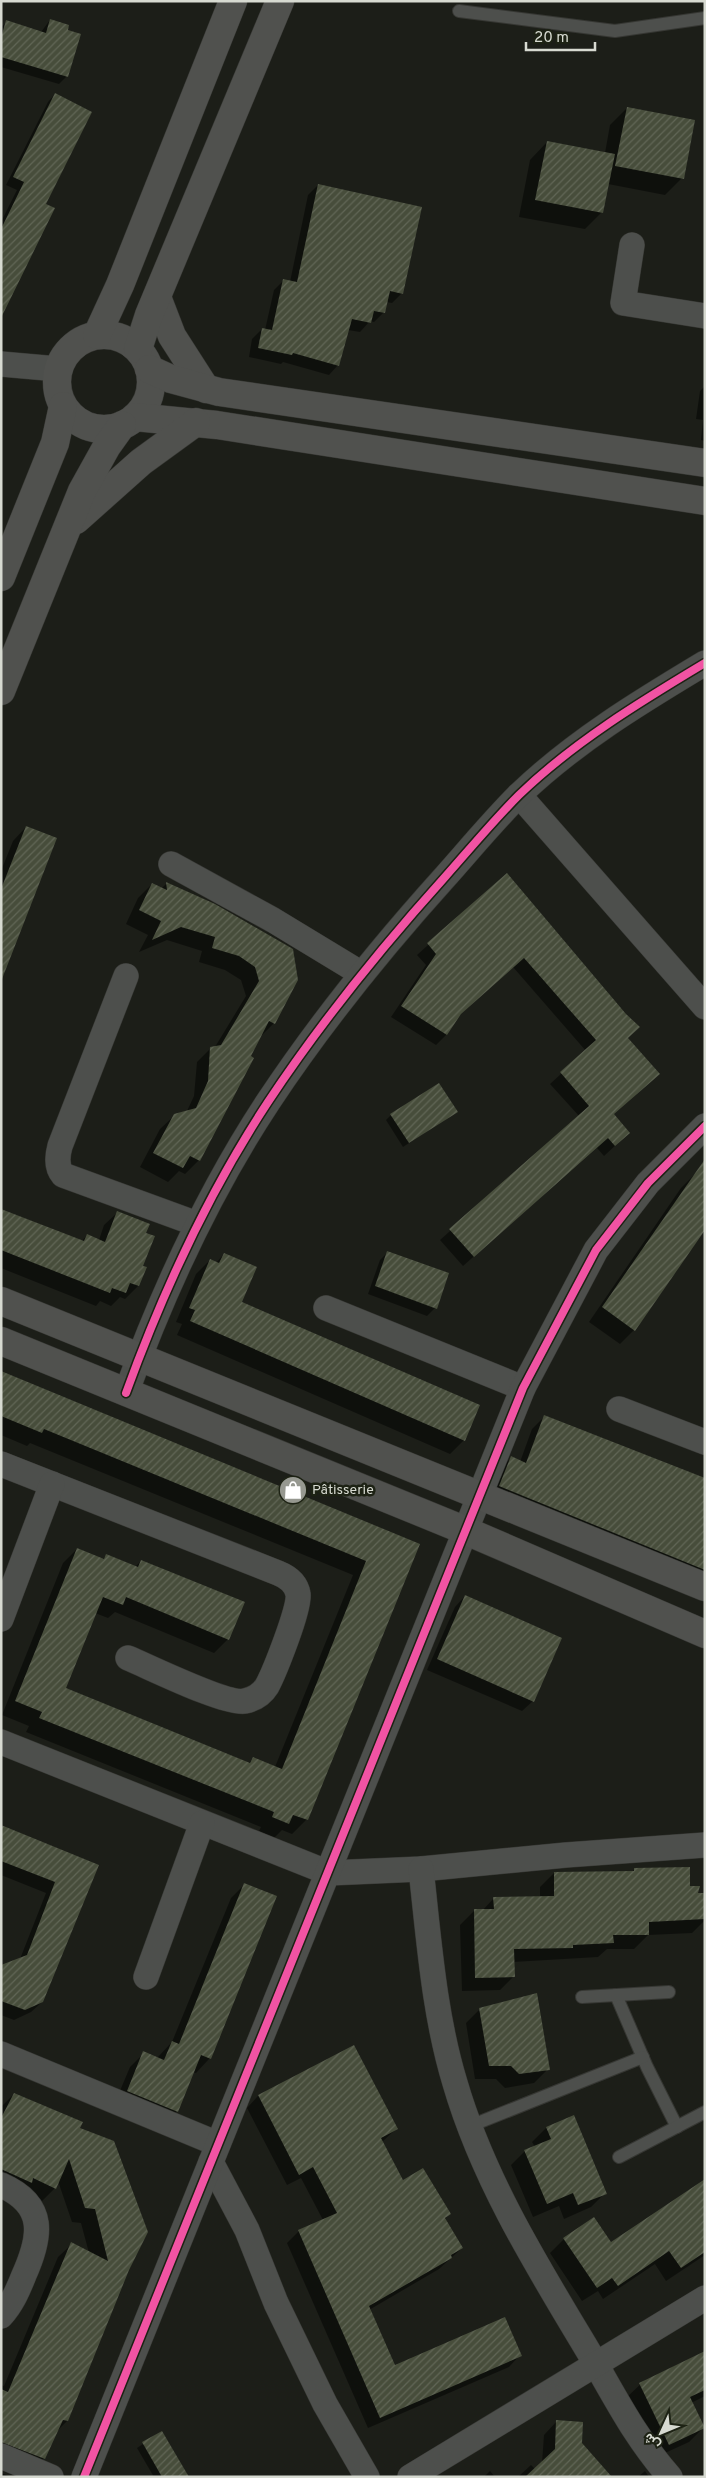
<svg xmlns="http://www.w3.org/2000/svg" width="706" height="2478" font-family="Overpass,Vazirmatn,sans-serif">
  <defs>
    <pattern id="building-hatch" width="6" height="6" patternUnits="userSpaceOnUse" patternTransform="scale(1.25)"><rect width="6" height="6" fill="#474d3b"/><path d="M-1 1l2-2M0 6l6-6M5 7l2-2" fill="none" stroke="#616656"/></pattern>
  </defs>
  <rect width="100%" height="100%" fill="#1c1e18"/>
  <!-- shadow -->
  <g fill="#0007">
    <polygon points="50,20 67,76 59,84 1,67 1,27 7,22 41,32"/>
    <polygon points="55,94 45,205 1,298 1,222 17,190 6,185 48,102"/>
    <polygon points="627,108 682,178 665,195 608,184 602,212 585,229 519,217 530,160 547,142 605,153 610,125"/>
    <polygon points="318,185 402,293 392,303 386,302 384,312 374,322 370,321 360,332 348,330 338,365 329,375 283,362 281,364 249,357 252,339 262,329 265,330 274,290 284,280 290,282 308,195"/>
    <polygon points="705,386 705,441 701,440 703,420 696,419 700,391"/>
    <polygon points="26,827 56,839 1,978 1,871 13,841"/>
    <polygon points="507,874 627,1039 613,1115 618,1143 604,1156 597,1148 463,1266 440,1240 579,1116 550,1084 586,1051 513,967 458,1016 446,1035 436,1045 391,1017 426,965 417,955"/>
    <polygon points="167,883 291,949 274,1023 260,1037 199,1160 185,1174 179,1171 168,1182 140,1167 160,1129 175,1115 187,1111 194,1096 197,1062 211,1048 215,1047 246,996 241,980 225,970 199,962 202,951 167,940 139,952 148,935 126,924 138,898 152,884 161,889"/>
    <polygon points="456,1112 403,1147 386,1120 391,1115"/>
    <polygon points="695,1174 634,1330 620,1344 589,1322 681,1188"/>
    <polygon points="1,1210 81,1242 87,1235 99,1240 104,1225 118,1212 145,1233 138,1286 125,1299 120,1297 111,1306 100,1301 96,1306 1,1268"/>
    <polygon points="388,1252 435,1308 427,1316 368,1294 380,1260"/>
    <polygon points="224,1254 240,1302 478,1406 464,1440 450,1454 177,1335 182,1324 176,1322 196,1274 210,1260 216,1263"/>
    <polygon points="1,1372 418,1545 306,1820 292,1834 282,1830 274,1838 259,1831 261,1827 26,1732 29,1726 2,1715 63,1563 77,1549 102,1560 106,1556 135,1567 141,1561 228,1639 214,1653 115,1612 108,1618 95,1613 64,1689 248,1764 253,1758 275,1767 353,1575 30,1443 27,1446 1,1435"/>
    <polygon points="545,1416 705,1480 705,1589 487,1499 499,1470 511,1458 520,1462 532,1429"/>
    <polygon points="465,1596 533,1701 522,1711 427,1670 455,1607"/>
    <polygon points="1,1827 97,1865 42,2002 31,2012 14,2020 1,2015 1,1964 5,1965 20,1959 46,1893 1,1875"/>
    <polygon points="635,1869 697,1894 705,1894 705,1920 692,1933 648,1935 634,1949 607,1949 598,1957 513,1962 514,1976 500,1990 462,1991 460,1925 474,1911 482,1911 494,1898 540,1897 540,1887 554,1873 632,1872"/>
    <polygon points="245,1884 276,1897 209,2059 196,2073 193,2072 177,2111 163,2125 114,2105 130,2067 144,2053 157,2058 172,2042 231,1898"/>
    <polygon points="480,2009 548,2069 534,2083 505,2088 496,2079 475,2079 466,2023"/>
    <polygon points="354,2047 397,2128 382,2142 402,2181 449,2214 445,2219 462,2248 439,2269 369,2310 394,2367 520,2355 509,2367 368,2428 287,2243 299,2231 323,2220 301,2178 287,2185 247,2108 258,2096"/>
    <polygon points="14,2094 79,2129 128,2269 67,2421 57,2431 44,2458 30,2472 1,2460 1,2385 4,2386 58,2257 72,2244 89,2253 81,2223 72,2222 58,2181 55,2188 41,2202 20,2192 1,2189 1,2107"/>
    <polygon points="546,2128 605,2193 591,2207 564,2219 559,2206 533,2217 511,2165 525,2151 535,2147 532,2142"/>
    <polygon points="705,2180 705,2255 666,2281 655,2264 603,2299 598,2291 582,2301 550,2253 564,2239 594,2218 611,2243"/>
    <polygon points="705,2352 705,2396 691,2403 703,2428 689,2442 654,2458 626,2398 645,2380"/>
    <polygon points="557,2421 581,2444 611,2477 518,2477 531,2465 535,2469 542,2463 544,2435"/>
    <polygon points="161,2432 187,2477 154,2477 137,2448"/>
    <polygon points="490,2471 495,2477 484,2477"/>
    <polygon points="645,2471 649,2477 638,2477"/>
    <polygon points="1,2473 11,2477 1,2477"/>
  </g>
  <!-- building -->
  <g fill="url(#building-hatch)">
    <polygon points="50,19 69,25 68,30 81,34 68,77 1,57 1,38 6,20 46,33"/>
    <polygon points="55,93 92,112 46,204 55,208 1,318 1,229 24,182 13,177"/>
    <polygon points="627,107 695,120 684,179 615,166"/>
    <polygon points="547,141 615,154 603,213 535,200"/>
    <polygon points="318,184 422,207 403,294 390,291 385,313 374,311 371,323 352,319 339,366 293,353 292,355 258,348 262,328 272,330 283,279 297,282"/>
    <polygon points="26,826 57,838 2,979 1,889"/>
    <polygon points="507,873 626,1014 640,1027 628,1038 660,1074 614,1114 630,1133 615,1146 608,1138 474,1257 449,1229 589,1106 560,1072 596,1040 524,958 461,1014 447,1035 401,1006 436,954 427,943"/>
    <polygon points="166,882 215,904 293,949 298,980 275,1024 269,1021 251,1056 254,1058 200,1161 190,1156 183,1168 153,1153 174,1114 196,1108 208,1081 210,1047 221,1045 259,981 255,967 239,956 212,948 215,937 181,927 152,940 161,921 139,910 152,883 167,890"/>
    <polygon points="439,1083 458,1112 409,1143 390,1114"/>
    <polygon points="705,1159 705,1230 635,1331 602,1307"/>
    <polygon points="1,1209 84,1241 87,1234 105,1242 117,1211 150,1224 146,1233 155,1236 143,1266 147,1267 139,1286 130,1283 126,1293 112,1288 110,1293 1,1250"/>
    <polygon points="387,1251 449,1273 437,1309 375,1286"/>
    <polygon points="224,1253 257,1267 242,1302 480,1405 465,1441 190,1321 195,1310 189,1308 210,1259 219,1263"/>
    <polygon points="1,1371 420,1544 308,1820 293,1815 289,1824 272,1817 274,1812 39,1718 42,1712 15,1701 77,1548 104,1559 106,1554 138,1567 141,1560 245,1602 229,1640 126,1597 123,1605 103,1597 66,1688 250,1763 253,1757 282,1769 366,1561 44,1429 42,1433 1,1416"/>
    <polygon points="544,1415 705,1478 705,1570 499,1486 511,1456 526,1463"/>
    <polygon points="465,1595 562,1638 534,1702 437,1659"/>
    <polygon points="1,1825 99,1865 43,2002 25,2010 1,2001 1,1965 27,1955 55,1882 1,1861"/>
    <polygon points="690,1867 690,1886 700,1886 698,1893 705,1893 705,1919 649,1922 649,1935 613,1935 614,1943 573,1945 573,1948 514,1949 515,1977 475,1978 474,1909 494,1909 493,1897 554,1896 554,1872 634,1871 634,1868"/>
    <polygon points="244,1883 277,1896 211,2059 201,2055 178,2112 127,2091 143,2051 164,2060 172,2041 179,2044"/>
    <polygon points="537,1993 550,2070 519,2074 511,2066 489,2066 479,2008"/>
    <polygon points="354,2045 398,2129 381,2138 403,2180 423,2168 451,2214 445,2218 463,2248 451,2255 452,2258 369,2306 395,2365 505,2317 522,2356 380,2418 298,2230 337,2213 313,2167 299,2175 258,2095"/>
    <polygon points="14,2093 83,2122 80,2128 114,2141 148,2232 129,2270 68,2421 63,2420 45,2459 1,2442 1,2389 8,2392 71,2242 108,2261 95,2209 85,2208 69,2159 56,2189 33,2178 32,2183 1,2169 1,2118"/>
    <polygon points="574,2115 607,2194 578,2205 573,2193 547,2204 524,2150 551,2139 546,2127"/>
    <polygon points="705,2179 705,2252 681,2268 669,2251 618,2286 612,2278 597,2288 563,2238 594,2217 611,2242"/>
    <polygon points="705,2351 705,2390 690,2397 705,2428 669,2445 639,2383"/>
    <polygon points="556,2420 583,2422 582,2443 612,2477 525,2477 555,2449"/>
    <polygon points="162,2431 189,2477 162,2477 142,2442"/>
  </g>
  <g fill="none" stroke-linecap="round" stroke-linejoin="round">
    <defs>
      <g id="lane">
        <polyline points="459,11 615,31 705,18"/>
        <polyline points="616,1995 647,2067 677,2127"/>
        <polyline points="582,1997 669,1992"/>
        <polyline points="470,2126 643,2057"/>
        <polyline points="619,2157 705,2112"/>
      </g>
      <g id="street">
        <polyline points="632,245 623,303 705,316"/>
        <polyline points="1,364 58,369"/>
        <polyline points="519,795 705,1007"/>
        <polyline points="171,864 273,920 362,974"/>
        <path d="M126,976L60,1146C57,1157 56,1167 63,1175L197,1224"/>
        <polyline points="326,1308 523,1388"/>
        <path d="M126,1393C162,1294 210,1190 268,1102C321,1022 381,948 445,877C469,850 493,821 519,795C574,742 640,702 705,663"/>
        <polyline points="619,1409 705,1442"/>
        <path d="M1,1464L278,1573C288,1577 296,1583 298,1594C301,1606 274,1673 267,1686C262,1694 254,1699 245,1701C226,1705 150,1667 128,1658"/>
        <polyline points="1,1619 52,1484"/>
        <polyline points="1,1742 329,1873 421,1869 566,1855 705,1845"/>
        <path d="M421,1869C429,1940 434,2014 455,2083C482,2176 534,2261 584,2344C613,2392 632,2434 670,2477"/>
        <polyline points="146,1977 202,1823"/>
        <polyline points="1,2054 218,2144"/>
        <polyline points="211,2162 247,2230 276,2303 325,2404 367,2477"/>
        <path d="M1,2185C47,2205 41,2237 24,2275C18,2290 12,2304 1,2316"/>
        <polyline points="1,2456 51,2477"/>
        <polyline points="84,2477 523,1388 596,1250 648,1183 705,1126"/>
        <polyline points="410,2477 705,2298"/>
      </g>
      <g id="secondary">
        <polyline points="157,297 172,336 206,389"/>
        <circle cx="104" cy="382" r="47"/>
        <polyline points="97,335 120,285 233,1"/>
        <polyline points="138,349 149,315 280,1"/>
        <polyline points="149,369 171,379 219,392 705,463"/>
        <polyline points="135,417 217,425 705,501"/>
        <polyline points="76,520 141,462 196,422"/>
        <polyline points="1,577 55,443 63,406"/>
        <polyline points="1,691 82,491 107,446 122,425"/>
        <polyline points="1,1301 705,1587"/>
        <polyline points="1,1341 464,1530 705,1634"/>
      </g>
    </defs>
    <!-- lane casing -->
    <use href="#lane" stroke="#363733" stroke-width="14"/>
    <!-- street casing -->
    <use href="#street" stroke="#363733" stroke-width="26"/>
    <!-- secondary casing -->
    <use href="#secondary" stroke="#363733" stroke-width="29"/>
    <!-- lane -->
    <use href="#lane" stroke="#4d4f4c" stroke-width="12"/>
    <!-- street -->
    <use href="#street" stroke="#4d4f4c" stroke-width="25"/>
    <!-- secondary -->
    <use href="#secondary" stroke="#50514e" stroke-width="28"/>
    <defs>
      <g id="cycleway">
        <path d="M126,1393C162,1294 210,1190 268,1102C321,1022 381,948 445,877C469,850 493,821 519,795C574,742 640,702 705,663"/>
        <polyline points="84,2477 523,1388 596,1250 648,1183 705,1126"/>
      </g>
    </defs>
    <!-- cycleway casing -->
    <use href="#cycleway" stroke="#1d2214" stroke-width="11"/>
    <!-- cycleway -->
    <use href="#cycleway" stroke="#f153a3" stroke-width="8"/>
  </g>
  <!-- icons -->
  <defs>
    <symbol id="shop-disc" viewBox="-11 -11 22 22"><circle r="9.5" fill="#969890" stroke="#1d2214"/><path d="M-5-2.5h2.3a2.7 3.5 0 0 1 5.4 0H5L5.5 6h-11ZM-1.5-2.5h3a1.5 2.3 0 0 0-3 0Z" fill="#fff"/></symbol>
  </defs>
  <g fill-rule="evenodd">
    <use href="#shop-disc" x="277" y="1474" width="32" height="32"/>
  </g>
  <g text-anchor="middle" dominant-baseline="central" stroke-width="5" stroke-linejoin="round" paint-order="stroke">
    <!-- poi labels -->
    <g font-size="14" fill="#d7dad1" stroke="#1d2214" text-anchor="start">
      <text x="312" y="1490">Pâtisserie</text>
    </g>
  </g>
  <!-- border -->
  <rect width="706" height="2478" fill="none" stroke="#d7dad1" stroke-width="5"/>
  <!-- north arrow -->
  <g transform="translate(661 2433) rotate(226)" stroke="#1d2214" stroke-width="4" paint-order="stroke">
  <path d="M0-4L9 19L0 12L-9 19Z" fill="#d7dad1"/>
  <text y="-8" font-size="14" font-weight="bold" text-anchor="middle" fill="#d7dad1">ش</text>
  </g>
  <!-- scale -->
  <path d="M526 42v8h69v-8" fill="none" stroke="#d7dad1" stroke-width="2.5"/>
  <text x="534" y="42" font-size="15" fill="#d7dad1" stroke="#1d2214" stroke-width="4" paint-order="stroke">20 m</text>
</svg>
